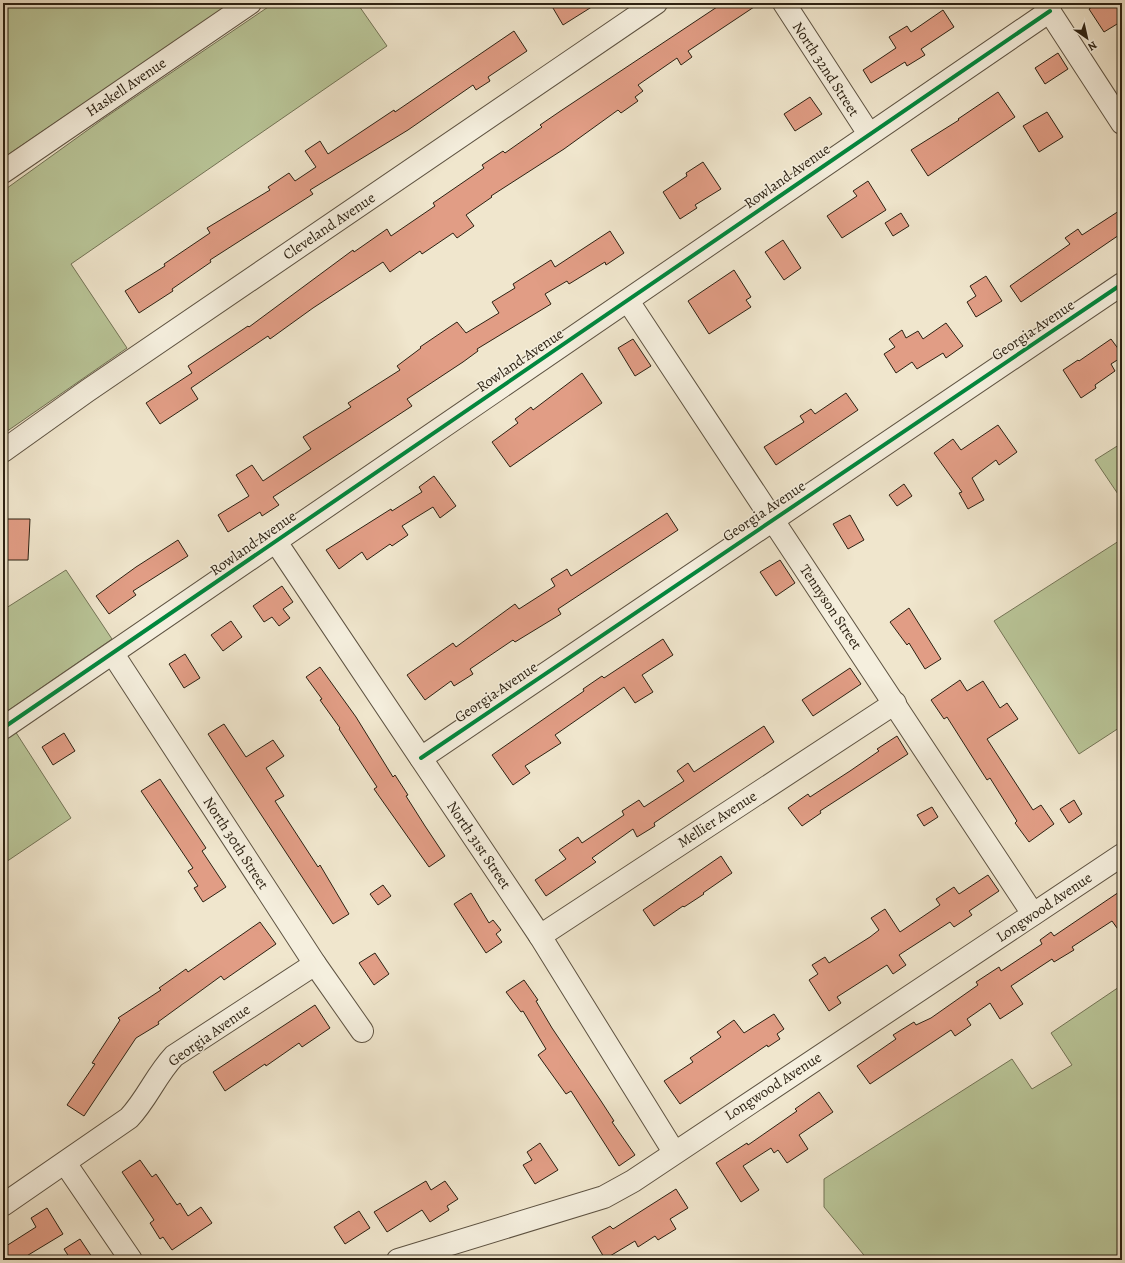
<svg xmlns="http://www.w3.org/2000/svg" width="1125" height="1263" font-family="Alegreya,serif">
  <rect width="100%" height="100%" fill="#f0e6cd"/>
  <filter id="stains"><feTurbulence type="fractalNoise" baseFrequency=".005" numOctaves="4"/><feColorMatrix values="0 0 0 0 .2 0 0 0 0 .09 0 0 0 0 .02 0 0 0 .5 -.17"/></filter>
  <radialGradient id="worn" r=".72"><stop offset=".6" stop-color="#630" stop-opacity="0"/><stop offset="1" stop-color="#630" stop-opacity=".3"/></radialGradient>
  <!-- green -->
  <g fill="#b9c598" stroke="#737456">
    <polygon points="3,3 232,3 6,156 3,156"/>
    <polygon points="274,3 357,3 387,46 71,264 127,348 3,434 3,191 103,119"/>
    <polygon points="1122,443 1122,500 1095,460"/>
    <polygon points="1122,539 1122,726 1079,754 994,621"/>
    <polygon points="66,570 112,639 3,714 3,610"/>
    <polygon points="15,731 71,818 3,864 3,739"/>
    <polygon points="1122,985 1122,1260 868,1260 824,1207 824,1179 1012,1059 1032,1089 1072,1065 1051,1033"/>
  </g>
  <!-- building -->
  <g fill="#e19d85" stroke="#2d2213">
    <polygon points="550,3 598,3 563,25"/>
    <polygon points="723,3 760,3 688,51 692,57 681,65 677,58 638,85 643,91 635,97 638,101 621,113 618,110 564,149 491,196 492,197 466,215 474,226 457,238 453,233 422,254 420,251 390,272 383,262 313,308 270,339 268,336 191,388 198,399 160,424 146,403 192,373 188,366 248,326 249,327 353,250 354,252 387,229 391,236 435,206 433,203 484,168 482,165 503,151 505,153 542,127 540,125 562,110"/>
    <polygon points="1098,3 1122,3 1122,21 1104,32 1089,9"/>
    <polygon points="943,10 954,27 921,49 925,55 907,66 905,62 871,83 863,70 896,48 889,37 907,26 911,32"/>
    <polygon points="514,31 527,51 488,77 490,81 476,90 473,85 408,130 310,190 313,194 210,260 211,262 172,289 173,291 139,313 125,291 165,266 164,264 210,233 207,228 270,190 268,187 289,173 295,181 316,167 305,151 320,141 328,154 394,110 395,112"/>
    <polygon points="1058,53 1068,69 1045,84 1035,68"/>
    <polygon points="998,92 1015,117 928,176 911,150 959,120 958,119"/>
    <polygon points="810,97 822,114 795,131 784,114"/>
    <polygon points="1047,112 1063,137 1039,152 1023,126"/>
    <polygon points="703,162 721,189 695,205 697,208 680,219 663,192 687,176 686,173"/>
    <polygon points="868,181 886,210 842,238 827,216 857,196 853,191"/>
    <polygon points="1122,209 1122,233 1021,302 1010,286 1070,244 1065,238 1078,229 1082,235"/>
    <polygon points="901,213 909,226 893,236 885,223"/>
    <polygon points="610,231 624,253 606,265 605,262 569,284 567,281 545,294 551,304 477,349 478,351 463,362 407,399 412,406 273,497 279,505 262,516 260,512 228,532 218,515 249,496 236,475 252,465 263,481 311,449 303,437 351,407 348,403 400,370 397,366 421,348 420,347 457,322 466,333 499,313 492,302 515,288 513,284 551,260 555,267"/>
    <polygon points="783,240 801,268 784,280 765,252"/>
    <polygon points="734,270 751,297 746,300 751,307 709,334 688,301"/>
    <polygon points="986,276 1002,301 976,317 967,302 976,296 970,286"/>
    <polygon points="946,323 963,346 946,358 943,353 917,369 912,362 896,373 884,354 895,347 889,339 902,330 906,338 918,331 923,339"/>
    <polygon points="633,339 651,366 635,376 618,348"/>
    <polygon points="1111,339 1122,354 1122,357 1111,364 1115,371 1095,385 1096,388 1081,398 1063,370 1078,360 1079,361"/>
    <polygon points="582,373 602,403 510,467 492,442 518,423 515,419 531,407 533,410"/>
    <polygon points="846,393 858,410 776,465 764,447 804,422 800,416 811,409 815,414"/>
    <polygon points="998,425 1017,452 999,465 996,460 972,478 984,500 968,509 959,493 962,492 934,453 953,439 961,450"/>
    <polygon points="434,476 456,506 440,518 433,507 402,526 408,535 392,546 390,544 367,560 362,552 339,569 326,550 391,509 392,511 422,492 419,487"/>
    <polygon points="904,484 912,496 897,506 889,495"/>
    <polygon points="667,513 678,530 558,609 561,614 515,642 513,640 470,669 473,674 454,686 451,681 425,700 407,675 453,643 456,647 515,604 519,609 555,586 551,579 567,569 571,576"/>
    <polygon points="850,515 864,540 848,549 833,524"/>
    <polygon points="7,519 30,519 28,560 5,560"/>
    <polygon points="178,540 188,556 133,591 136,595 109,614 96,596 136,567"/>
    <polygon points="780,560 795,583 776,596 760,572"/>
    <polygon points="282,586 293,602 283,609 290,618 279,626 272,617 264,622 253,606"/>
    <polygon points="909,608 941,659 925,669 909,643 907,645 890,622"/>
    <polygon points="231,621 242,637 223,651 211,635"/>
    <polygon points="663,639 673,655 642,675 653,692 635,703 624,687 555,735 561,743 525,766 530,773 513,785 492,755 584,691 583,689 602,676 604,678"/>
    <polygon points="185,654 200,678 184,688 169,664"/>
    <polygon points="320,667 356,717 393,777 395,775 408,795 406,796 425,826 445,856 429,867 374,789 377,787 339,729 340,728 320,700 322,699 306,677"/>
    <polygon points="850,668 861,684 813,716 802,700"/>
    <polygon points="960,680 967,691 983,681 1000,708 1007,703 1018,719 987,739 1033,810 1041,805 1054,824 1029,842 1015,823 1017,821 990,778 987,780 947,717 944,719 931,700"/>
    <polygon points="224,724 246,757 273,740 284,756 266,768 284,796 275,801 318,867 320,865 349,914 333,924 208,734"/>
    <polygon points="764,726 774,742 654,823 655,826 637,837 633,829 592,858 596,862 546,896 535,880 566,859 559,850 578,837 582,843 624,815 622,811 639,800 644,807 684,781 677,771 688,763 694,772"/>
    <polygon points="64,733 75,751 53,765 42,747"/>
    <polygon points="897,736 908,754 820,811 821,813 802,826 788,808 808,794 810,797 850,771 879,751 877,749"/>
    <polygon points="160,779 206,848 202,851 226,887 203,902 194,888 198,886 188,871 193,868 141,791"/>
    <polygon points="1074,800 1082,814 1069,823 1060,809"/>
    <polygon points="932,807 938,817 924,826 917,815"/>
    <polygon points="721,856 732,873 703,893 704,894 684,907 683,906 654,926 643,910"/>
    <polygon points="988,875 999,891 969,911 972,915 954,927 950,922 899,955 906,965 893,974 887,965 837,997 841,1003 829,1011 809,980 818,974 812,965 825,957 829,963 870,937 879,930 871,918 885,909 900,932 940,905 936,899 954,887 959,894"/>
    <polygon points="383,885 391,896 378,905 370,894"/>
    <polygon points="1122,890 1122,935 1112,921 1072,947 1074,950 1054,962 1052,959 1011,986 1023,1004 1000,1019 990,1003 967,1019 971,1025 955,1036 951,1030 870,1084 857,1066 896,1039 893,1035 914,1022 916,1025 931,1018 978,985 976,982 999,967 1001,971 1042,944 1040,940 1051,932 1054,936"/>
    <polygon points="471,893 489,923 493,920 501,930 496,934 502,942 486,953 454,904"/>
    <polygon points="260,922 276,944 224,980 221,976 158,1022 159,1024 136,1038 84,1116 67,1105 95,1064 92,1063 120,1020 118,1018 161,990 159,988 186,969 188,972"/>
    <polygon points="375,953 389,974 374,985 359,963"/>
    <polygon points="524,980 538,1000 536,1001 552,1028 601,1101 614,1121 612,1122 635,1155 619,1166 571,1091 566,1094 538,1055 546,1049 523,1011 521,1012 506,992"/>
    <polygon points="315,1005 330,1028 302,1047 299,1043 266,1066 265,1064 225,1091 213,1072"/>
    <polygon points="774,1014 784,1029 777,1034 780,1039 768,1047 767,1045 680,1104 664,1081 693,1062 690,1058 721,1037 717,1032 734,1020 744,1033"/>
    <polygon points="819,1092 833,1112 799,1135 808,1149 787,1163 778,1150 774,1153 771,1148 743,1166 759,1190 741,1202 716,1163 747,1143 748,1145 797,1111 795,1109"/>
    <polygon points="540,1143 558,1170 535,1184 523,1165 532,1160 527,1152"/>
    <polygon points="140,1160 152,1177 156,1174 177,1205 180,1203 188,1216 201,1207 212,1223 172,1250 163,1237 160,1239 150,1223 154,1220 122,1172"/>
    <polygon points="426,1181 431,1190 445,1181 458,1199 447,1206 449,1210 430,1222 422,1210 387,1232 374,1212"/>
    <polygon points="676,1189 688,1208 670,1219 676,1229 658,1240 655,1236 638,1247 635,1241 605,1259 592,1237 610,1226 613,1229"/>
    <polygon points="47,1208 63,1234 20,1260 3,1260 3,1248 36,1227 31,1218"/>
    <polygon points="359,1211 370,1228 345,1244 334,1227"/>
    <polygon points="80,1239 94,1260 71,1260 64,1249"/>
  </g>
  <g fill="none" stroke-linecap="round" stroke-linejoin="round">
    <defs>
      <g id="minor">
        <polyline points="784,3 869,134"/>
        <polyline points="1044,3 1122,123"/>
        <polyline points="3,172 250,3"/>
        <polyline points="628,301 1033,914"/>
        <polyline points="3,451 87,391 656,3"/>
        <polyline points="276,542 540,936 674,1152"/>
        <polyline points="113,654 315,964 362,1031"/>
        <polyline points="3,728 1050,11"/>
        <polyline points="421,758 1122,284"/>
        <polyline points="540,936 895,703"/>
        <polyline points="65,1163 131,1260"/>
        <path d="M3,1205L129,1118C147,1099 156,1075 174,1056L315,964"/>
        <polyline points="398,1260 604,1197 633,1181 1122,855"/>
      </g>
    </defs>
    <!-- minor casing -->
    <use href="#minor" stroke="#5e5342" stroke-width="24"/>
    <!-- minor -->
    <use href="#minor" stroke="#f5efde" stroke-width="22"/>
    <defs>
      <g id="cycleway">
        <polyline points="3,728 1050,11"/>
        <polyline points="421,758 1122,284"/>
      </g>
    </defs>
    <!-- cycleway casing -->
    <use href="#cycleway" stroke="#f5efde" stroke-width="6"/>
    <!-- cycleway -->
    <use href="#cycleway" stroke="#00873e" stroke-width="4"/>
  </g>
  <g text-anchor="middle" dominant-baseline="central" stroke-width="3" stroke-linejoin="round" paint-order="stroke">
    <!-- street labels -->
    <g font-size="15" fill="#2d2213" stroke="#f5efde">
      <text transform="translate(826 69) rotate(57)">North 32nd Street</text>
      <text transform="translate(126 87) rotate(-34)">Haskell Avenue</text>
      <text transform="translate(787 176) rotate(-35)">Rowland Avenue</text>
      <text transform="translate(329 226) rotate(-34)">Cleveland Avenue</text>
      <text transform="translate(1033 330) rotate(-34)">Georgia Avenue</text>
      <text transform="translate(520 360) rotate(-34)">Rowland Avenue</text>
      <text transform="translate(764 511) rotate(-34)">Georgia Avenue</text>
      <text transform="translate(253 543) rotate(-35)">Rowland Avenue</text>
      <text transform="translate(831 607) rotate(56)">Tennyson Street</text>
      <text transform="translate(496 692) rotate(-34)">Georgia Avenue</text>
      <text transform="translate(717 819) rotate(-33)">Mellier Avenue</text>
      <text transform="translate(236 843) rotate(57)">North 30th Street</text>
      <text transform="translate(479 845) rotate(56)">North 31st Street</text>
      <text transform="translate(1044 907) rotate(-34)">Longwood Avenue</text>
      <text transform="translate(209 1035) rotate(-35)">Georgia Avenue</text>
      <text transform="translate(773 1086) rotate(-33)">Longwood Avenue</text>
    </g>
  </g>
  <!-- margin -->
  <rect width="1125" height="1263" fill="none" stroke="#f0e6cd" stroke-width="16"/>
  <rect x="4" y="4" width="1117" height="1255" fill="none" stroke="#2d2213" stroke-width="2"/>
  <rect x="8" y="8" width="1109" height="1247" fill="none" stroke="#2d2213"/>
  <!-- north arrow -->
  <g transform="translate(1087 38) rotate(146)" stroke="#f5efde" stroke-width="3" paint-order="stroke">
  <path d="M0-3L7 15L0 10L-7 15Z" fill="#2d2213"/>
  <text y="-6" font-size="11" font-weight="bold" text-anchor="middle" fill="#2d2213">N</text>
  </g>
  <rect width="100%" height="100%" filter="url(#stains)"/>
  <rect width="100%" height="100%" fill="url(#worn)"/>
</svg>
